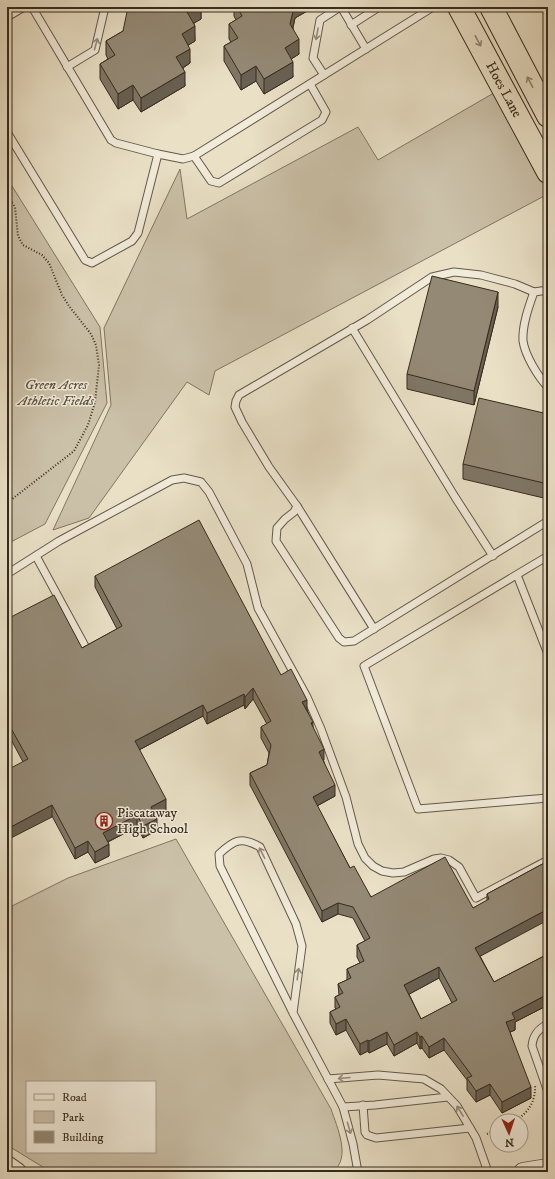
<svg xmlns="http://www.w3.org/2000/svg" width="555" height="1179" font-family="'IM FELL DW Pica',serif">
  <rect width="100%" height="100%" fill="#e9e0c6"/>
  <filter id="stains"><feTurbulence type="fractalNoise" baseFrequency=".005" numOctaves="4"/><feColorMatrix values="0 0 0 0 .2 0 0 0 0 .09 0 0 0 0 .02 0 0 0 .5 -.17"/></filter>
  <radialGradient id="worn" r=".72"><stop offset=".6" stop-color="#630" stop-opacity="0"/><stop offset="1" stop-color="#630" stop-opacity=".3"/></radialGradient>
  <!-- green -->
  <g fill="#cbc1a9" stroke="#817664" fill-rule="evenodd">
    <polygon points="499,90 548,186 548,194 215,371 209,395 187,382 89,518 53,530 111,405 104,328 180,169 187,219 358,127 378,160"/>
    <polygon points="7,178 100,327 107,403 45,524 7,544"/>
    <path d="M176,839L331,1109C337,1127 352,1159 332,1172H51L7,1145V1071L12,906L68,878ZM27,1082H155V1152H27Z"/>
  </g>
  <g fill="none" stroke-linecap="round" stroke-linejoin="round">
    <defs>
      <g id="service">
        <polyline points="341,7 366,49"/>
        <polyline points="7,17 24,7"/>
        <polyline points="351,25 379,7"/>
        <polyline points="67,67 95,50 105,7"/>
        <polyline points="324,75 313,58 320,20 340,7"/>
        <polyline points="7,132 85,260 92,263 132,241 138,233 158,154 116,143 111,140 32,7"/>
        <polyline points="158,154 183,159 194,156 433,7"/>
        <polyline points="194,156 211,181 219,183 322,120 326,112 310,84"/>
        <polyline points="548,290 534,292 515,284 481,275 454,272 432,277 367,320 239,395 236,401 235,407 242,422 269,467 297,506 294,512 285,519 277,528 276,541 339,638 344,642 354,641 548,521"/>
        <path d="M534,292C529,306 522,325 523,341C525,355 538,377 548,387"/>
        <polyline points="352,328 455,497 493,556"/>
        <polyline points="297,506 374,629"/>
        <polyline points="36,556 86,648"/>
        <polyline points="548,556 364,666 418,809 548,798"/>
        <polyline points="7,574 59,541 172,480 184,478 201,482 209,492 247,564 258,608 307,697 321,729 346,797 358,844 365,858 373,866 382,871 393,873 404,872 434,859 441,858 449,860 459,867 476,898 548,860"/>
        <polyline points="517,575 548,654"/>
        <path d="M293,1013L302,946L296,924L260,847C241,836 234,840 219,854L220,866L293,1013L343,1107L353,1144L358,1172"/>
        <path d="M548,1024C538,1029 533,1035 532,1046L548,1092"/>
        <polyline points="328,1079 378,1075 424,1079 441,1089 457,1106 476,1138 488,1172"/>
        <polyline points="363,1105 365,1132 367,1135 376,1138 470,1128"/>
        <polyline points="343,1107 375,1105 448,1097"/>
      </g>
      <g id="tertiary">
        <polyline points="7,1165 17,1172"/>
        <polyline points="523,1172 548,1168"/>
      </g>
      <g id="trunk">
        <path id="s1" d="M459,7L548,172"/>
        <polyline points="491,7 548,116"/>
      </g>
    </defs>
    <!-- service casing -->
    <use href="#service" stroke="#645848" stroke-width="9"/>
    <!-- tertiary casing -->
    <use href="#tertiary" stroke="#645848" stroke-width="20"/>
    <!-- trunk casing -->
    <use href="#trunk" stroke="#372b1e" stroke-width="24"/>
    <!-- path -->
    <g stroke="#372b1e" stroke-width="2" stroke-dasharray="1 2" stroke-linecap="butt">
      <polyline points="7,195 15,207 18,236 23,245 42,255 49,263 62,295 69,306 91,334 96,345 99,365 95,402 88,425 74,451 7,503"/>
      <path d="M514,1121C528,1114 536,1101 535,1085"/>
      <polyline points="487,1134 497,1129"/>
    </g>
    <!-- service -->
    <use href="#service" stroke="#f1ebda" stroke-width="7"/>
    <!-- tertiary -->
    <use href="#tertiary" stroke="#f1ebda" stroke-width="18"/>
    <!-- trunk -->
    <use href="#trunk" stroke="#e9e0c6" stroke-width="22"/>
  </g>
  <!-- wall -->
  <g fill="#7f7665" stroke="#372b1e" fill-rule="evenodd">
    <polygon points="201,7 201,19 194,23 195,41 188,45 190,63 183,68 185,86 141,112 133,100 118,109 100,79 100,64 108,59 106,55 106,41 123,31"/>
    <polygon points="234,7 309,7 309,10 295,18 293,28 299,54 291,59 293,77 264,94 256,81 241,90 224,61 224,46 231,42 229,39 229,24 236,20 234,16"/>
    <polygon points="498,307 474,405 407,389 407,374"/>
    <polygon points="548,414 548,499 463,479 463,464"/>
    <path d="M95,576L281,675L307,709L335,796L317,806L350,868L371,897L473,908L487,901V894L548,861L480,956L494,982L548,954V1005L515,1022V1030L510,1032L531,1098L502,1113L490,1095L476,1102L467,1090V1080L444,1050L429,1058L422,1048L420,1049L417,1043L394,1056L387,1044L369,1053L368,1051L360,1055L346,1030L336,1035L330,1023V1012L336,1009L335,1008V997L339,995L338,984L347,980V969L360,963L357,957V945L365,941L353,918L338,914L322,922L250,785V773L267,765L269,753L261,738V727L267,724L253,699L245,709L244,705L207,724L203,716L139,750L166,810L156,816L157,830L143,838L137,827L108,842L109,856L95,863L88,852L75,859L7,732V619L82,648L117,629L95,587ZM439,978L452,1003L421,1019L409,994Z"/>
  </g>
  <!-- shaded-wall -->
  <g fill="#686052" stroke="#372b1e">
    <polygon points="197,7 201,7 201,19 187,27 187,12"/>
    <polygon points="294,7 309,7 309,10 295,18 290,39 290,24"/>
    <polygon points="195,26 195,41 182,49 182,34"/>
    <polygon points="299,39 299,54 285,63 285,48"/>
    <polygon points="190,49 190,63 176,72 176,57"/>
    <polygon points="293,62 293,77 264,94 264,79"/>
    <polygon points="256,66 256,81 241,90 241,75"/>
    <polygon points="185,72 185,86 141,112 141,98"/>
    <polygon points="133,85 133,100 118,109 118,94"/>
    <polygon points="498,292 498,307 474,405 474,391"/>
    <polygon points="253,688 253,699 245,709 245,697"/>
    <polygon points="244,694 244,705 207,724 207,713"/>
    <polygon points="307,700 307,711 302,702"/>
    <polygon points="203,705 203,716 135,752 135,741"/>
    <polygon points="313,722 313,733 311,723"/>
    <polygon points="324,749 324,760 319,763 319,752"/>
    <polygon points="335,785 335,796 313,808 313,797"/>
    <polygon points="166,799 166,810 151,818 151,807"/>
    <polygon points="52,805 52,817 7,840 7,829"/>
    <polygon points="137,815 137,827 103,844 103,833"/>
    <polygon points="157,819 157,830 143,838 143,826"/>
    <polygon points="88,841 88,852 75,859 75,848"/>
    <polygon points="109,844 109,856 95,863 95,852"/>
    <polygon points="338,903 338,914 322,922 322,911"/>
    <polygon points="548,909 548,920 475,959 475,948"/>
    <polygon points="439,967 439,978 404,997 404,985"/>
    <polygon points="548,994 548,1005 515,1022 515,1030 506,1034 506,1022 512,1013"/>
    <polygon points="346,1019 346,1030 336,1035 336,1024"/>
    <polygon points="387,1032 387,1044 369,1053 369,1041"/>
    <polygon points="417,1032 417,1043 394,1056 394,1045"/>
    <polygon points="422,1036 422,1048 420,1049 420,1037"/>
    <polygon points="444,1038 444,1050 429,1058 429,1047"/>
    <polygon points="368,1040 368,1051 360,1055 360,1044"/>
    <polygon points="490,1084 490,1095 476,1102 476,1091"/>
    <polygon points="531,1087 531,1098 502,1113 502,1102"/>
  </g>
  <!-- building -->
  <g fill="#948975" stroke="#372b1e" fill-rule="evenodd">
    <polygon points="128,7 197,7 187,12 195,26 182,34 190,49 176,57 185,72 141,98 133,85 118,94 100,64 115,55 106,41 123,31"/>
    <polygon points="237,7 294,7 290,24 299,39 285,48 293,62 264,79 256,66 241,75 224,46 238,38 229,24 242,16"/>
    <polygon points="432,276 498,292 474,391 407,374"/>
    <polygon points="479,398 548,414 548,484 463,464"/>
    <path d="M199,520L281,675L291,669L307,700L302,702L313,722L311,723L324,749L319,752L335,785L313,797L350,868L354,866L371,897L445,857L473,908L489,899L487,894L548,861V909L475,948L494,982L548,954V994L512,1013L515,1019L506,1022L531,1087L502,1102L490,1084L476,1091L467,1078L472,1076L444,1038L429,1047L422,1036L420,1037L417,1032L394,1045L387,1032L369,1041L368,1040L360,1044L346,1019L336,1024L330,1012L340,1007L335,997L343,993L338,984L351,978L347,969L364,961L357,945L370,938L353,907L338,903L322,911L250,773L267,765L271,745L261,727L271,721L253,688L245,697L244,694L207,713L203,705L135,741L166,799L151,807L157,819L143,826L137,815L103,833L109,844L95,852L88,841L75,848L52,805L7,829V770L28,759L7,721V619L54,595L82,648L122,626L95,576ZM439,967L457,1000L421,1019L404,985Z"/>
  </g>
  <!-- one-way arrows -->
  <defs><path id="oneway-shaft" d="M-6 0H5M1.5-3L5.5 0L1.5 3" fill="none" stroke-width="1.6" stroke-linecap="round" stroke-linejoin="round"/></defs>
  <g stroke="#948b7c">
    <use href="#oneway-shaft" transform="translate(317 34) rotate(100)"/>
    <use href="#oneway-shaft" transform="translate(96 44) rotate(-75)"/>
    <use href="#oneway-shaft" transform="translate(262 853) rotate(-117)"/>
    <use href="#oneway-shaft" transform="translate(298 974) rotate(-82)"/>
    <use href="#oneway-shaft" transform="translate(344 1078) rotate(175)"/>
    <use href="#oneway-shaft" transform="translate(460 1111) rotate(-122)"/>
    <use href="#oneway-shaft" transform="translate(349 1128) rotate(74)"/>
  </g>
  <g stroke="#908672">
    <use href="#oneway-shaft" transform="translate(478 41) rotate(62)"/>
    <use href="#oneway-shaft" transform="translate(530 82) rotate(-118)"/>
  </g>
  <!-- icons -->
  <defs>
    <symbol id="building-ring" viewBox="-11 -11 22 22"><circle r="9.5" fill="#f1ebda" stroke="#8f2418" stroke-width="1.5"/><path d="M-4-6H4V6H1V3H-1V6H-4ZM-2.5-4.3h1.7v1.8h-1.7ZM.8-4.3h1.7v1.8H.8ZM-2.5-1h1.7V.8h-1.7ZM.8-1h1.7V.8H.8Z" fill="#8f2418"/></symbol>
  </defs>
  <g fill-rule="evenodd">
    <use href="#building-ring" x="94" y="811" width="20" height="20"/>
  </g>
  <g text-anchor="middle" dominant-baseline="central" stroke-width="3" stroke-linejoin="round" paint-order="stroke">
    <!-- street labels -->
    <g font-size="14" fill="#372b1e" stroke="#f1ebda">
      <text stroke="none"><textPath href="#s1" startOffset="94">Hoes Lane</textPath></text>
    </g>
    <!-- park labels -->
    <g font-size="14" font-style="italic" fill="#5c5041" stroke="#f1ebda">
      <text x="56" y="385">Green Acres<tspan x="56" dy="16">Athletic Fields</tspan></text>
    </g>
    <!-- poi labels -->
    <g font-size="14" fill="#372b1e" stroke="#f1ebda" text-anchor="start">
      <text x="117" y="813">Piscataway<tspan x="117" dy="16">High School</tspan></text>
    </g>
  </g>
  <!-- margin -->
  <rect width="555" height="1179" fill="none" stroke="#e9e0c6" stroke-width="24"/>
  <rect x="8" y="8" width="539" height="1163" fill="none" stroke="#372b1e" stroke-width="2"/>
  <rect x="12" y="12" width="531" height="1155" fill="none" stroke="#372b1e"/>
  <!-- legend -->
  <rect x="26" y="1081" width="130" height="72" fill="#f1ebda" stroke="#a79e8f"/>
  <rect x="34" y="1094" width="20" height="6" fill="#f1ebda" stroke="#a79e8f"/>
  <text x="62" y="1101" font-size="12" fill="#372b1e">Road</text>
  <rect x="34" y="1111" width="20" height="12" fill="#cbc1a9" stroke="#a79e8f"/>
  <text x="62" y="1121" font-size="12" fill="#372b1e">Park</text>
  <rect x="34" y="1131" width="20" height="12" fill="#948975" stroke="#a79e8f"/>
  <text x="62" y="1141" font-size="12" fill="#372b1e">Building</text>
  <!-- north arrow -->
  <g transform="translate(509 1133) rotate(177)"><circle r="19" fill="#f1ebda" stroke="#a79e8f"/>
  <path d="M0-3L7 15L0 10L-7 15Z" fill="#8f2418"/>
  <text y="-6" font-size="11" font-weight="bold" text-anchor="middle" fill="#372b1e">N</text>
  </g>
  <rect width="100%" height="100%" filter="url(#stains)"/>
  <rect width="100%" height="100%" fill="url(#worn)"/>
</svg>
